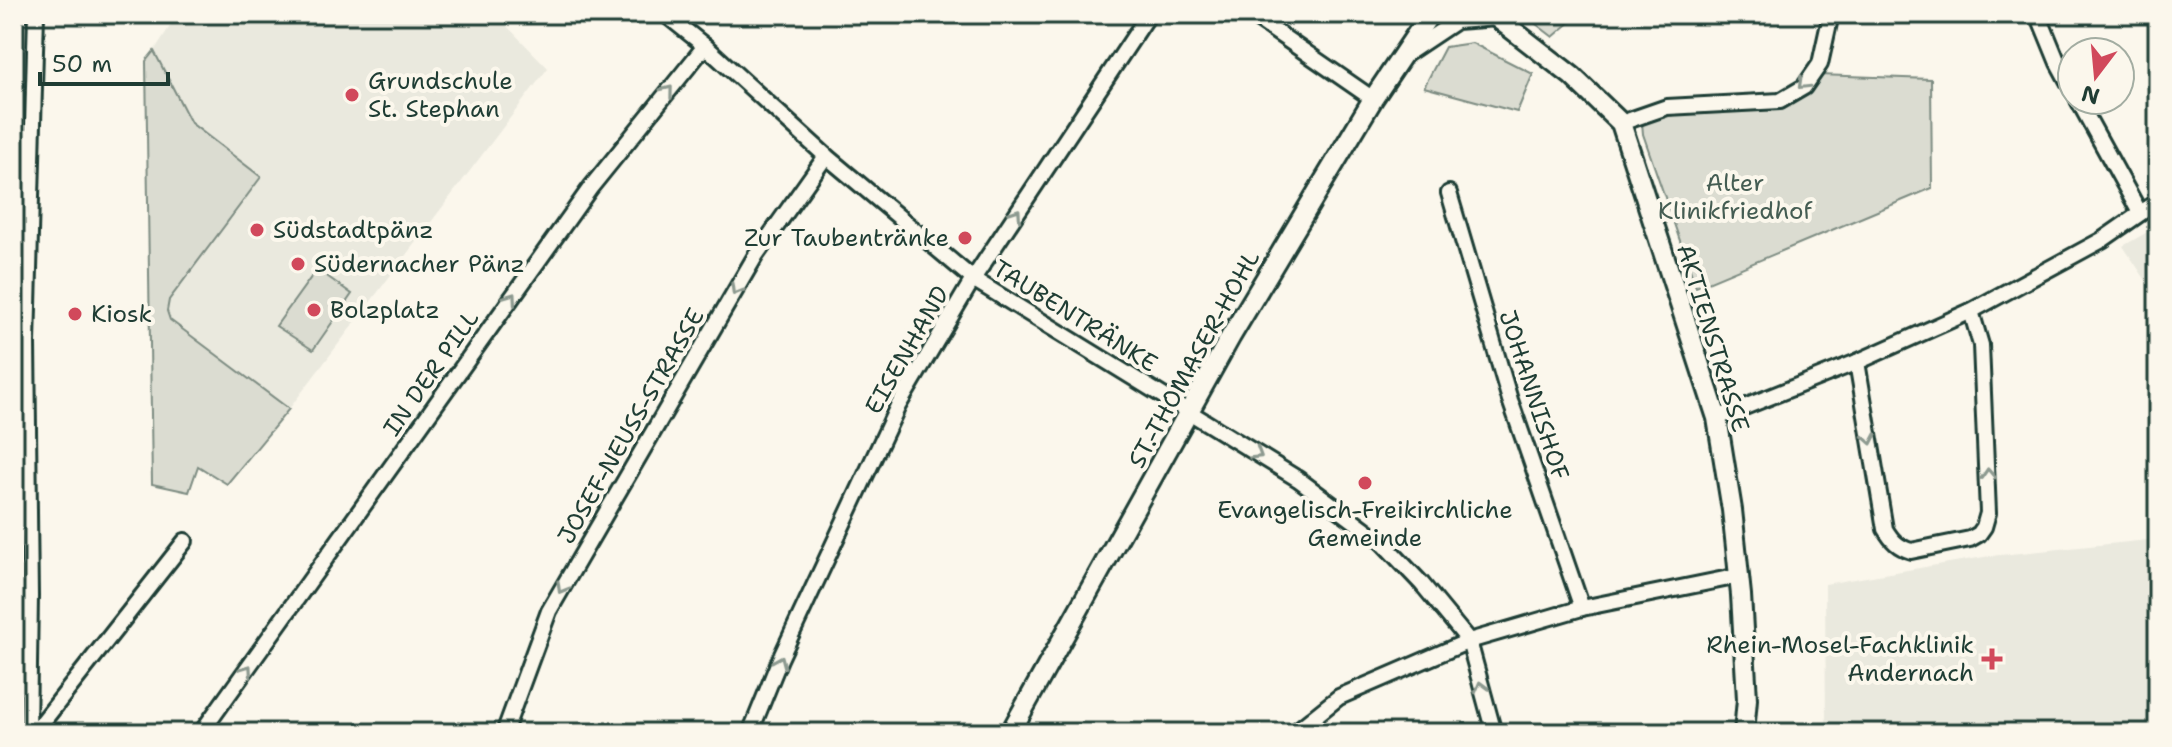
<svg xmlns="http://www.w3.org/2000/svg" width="2172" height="747" font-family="'Shantell Sans',sans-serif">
  <rect width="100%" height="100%" fill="#fbf7ec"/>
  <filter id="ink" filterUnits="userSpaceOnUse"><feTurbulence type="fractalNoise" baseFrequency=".0125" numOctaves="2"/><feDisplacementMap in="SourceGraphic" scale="16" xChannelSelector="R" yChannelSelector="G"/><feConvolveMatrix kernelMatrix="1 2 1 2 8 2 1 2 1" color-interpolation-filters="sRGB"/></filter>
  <g filter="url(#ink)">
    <!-- built -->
    <g fill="#eae9de">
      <polygon points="178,14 495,14 548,68 289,409 170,320 167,311 169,300 261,177 191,123 154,51"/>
      <polygon points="2158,226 2158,350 2155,294 2123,246"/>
      <polygon points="2158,539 2158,733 1826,733 1825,584 1990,556"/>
    </g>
    <!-- green -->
    <g fill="#dbdcd1" stroke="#7d8c82" stroke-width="2">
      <polygon points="1523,14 1580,14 1553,37"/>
      <polygon points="1472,43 1533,74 1517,112 1424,87 1445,47"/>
      <polygon points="154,51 191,123 261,177 169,300 167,311 170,320 289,409 227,484 198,466 189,492 152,484 146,61"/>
      <polygon points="1818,75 1931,79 1932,188 1696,287 1643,134 1642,122 1669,112 1782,107"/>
      <polygon points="317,269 352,294 313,350 276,326"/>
    </g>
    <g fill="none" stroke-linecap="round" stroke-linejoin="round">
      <defs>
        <g id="minor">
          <polyline points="665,14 705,46 826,156 973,279 1298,479 1381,541 1422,584 1469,641 1494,733"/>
          <polyline points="1250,14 1373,99"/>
          <polyline points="2038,14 2058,63 2072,89"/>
          <polyline points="1405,55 1456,21 1498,18"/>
          <polyline points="2078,100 2140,213"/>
          <polyline points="1621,123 1667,107 1780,101 1804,87 1820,64 1831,14"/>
          <polyline points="1449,193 1510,400 1582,608"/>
          <path d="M1857,362L1885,529C1892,541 1898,547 1911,551L1970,539L1979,534L1984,527L1988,513L1981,345L1971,311"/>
          <polyline points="1717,418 1857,362 1971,311 2102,240 2158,201"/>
          <polyline points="28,733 30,596 27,343 36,14"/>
          <polyline points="34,733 185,541"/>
          <polyline points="201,733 591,187 705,46"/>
          <polyline points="504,733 549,611 756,255 826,156"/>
          <polyline points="750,733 780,659 898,406 973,279 1149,14"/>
          <polyline points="1294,733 1339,697 1469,641 1582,608 1739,576"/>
        </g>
        <g id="tertiary">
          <polyline points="1492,14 1572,76 1621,123 1717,418 1732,510 1741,595 1747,699 1744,733"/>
          <polyline points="1010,733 1231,336 1373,99 1430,14"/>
        </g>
      </defs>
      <!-- minor casing -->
      <use href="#minor" stroke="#1f3d34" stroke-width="20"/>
      <!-- tertiary casing -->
      <use href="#tertiary" stroke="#1f3d34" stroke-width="24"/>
      <!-- minor -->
      <use href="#minor" stroke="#fbf7ec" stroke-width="14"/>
      <!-- tertiary -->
      <use href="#tertiary" stroke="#fbf7ec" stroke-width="18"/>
    </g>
    <!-- one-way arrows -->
    <defs><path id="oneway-chevron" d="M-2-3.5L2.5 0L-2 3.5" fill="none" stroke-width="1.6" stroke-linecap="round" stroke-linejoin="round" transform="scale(2)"/></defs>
    <g stroke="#8d9a90">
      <use href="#oneway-chevron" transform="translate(1803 84) rotate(136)"/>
      <use href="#oneway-chevron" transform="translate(668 91) rotate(-51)"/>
      <use href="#oneway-chevron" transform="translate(1016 214) rotate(-56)"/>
      <use href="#oneway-chevron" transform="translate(736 290) rotate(120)"/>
      <use href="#oneway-chevron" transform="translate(511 298) rotate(-55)"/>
      <use href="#oneway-chevron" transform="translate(1870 439) rotate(80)"/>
      <use href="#oneway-chevron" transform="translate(1257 454) rotate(32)"/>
      <use href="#oneway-chevron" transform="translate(1988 474) rotate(-93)"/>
      <use href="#oneway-chevron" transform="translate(562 588) rotate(120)"/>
      <use href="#oneway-chevron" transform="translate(780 661) rotate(-67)"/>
      <use href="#oneway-chevron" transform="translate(247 670) rotate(-55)"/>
      <use href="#oneway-chevron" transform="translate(1481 687) rotate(-105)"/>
    </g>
  </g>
  <!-- markers -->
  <g fill="#d1495b" stroke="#fbf7ec" stroke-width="3">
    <circle cx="352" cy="95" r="8"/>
    <circle cx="257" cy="230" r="8"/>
    <circle cx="965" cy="238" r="8"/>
    <circle cx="298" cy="264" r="8"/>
    <circle cx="314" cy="310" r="8"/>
    <circle cx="75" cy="314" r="8"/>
    <circle cx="1365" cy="483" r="8"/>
    <path d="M1988 647h8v8h8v8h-8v8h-8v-8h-8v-8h8z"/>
  </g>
  <g text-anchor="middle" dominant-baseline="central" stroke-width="8" stroke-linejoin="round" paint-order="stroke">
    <!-- poi labels -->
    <g font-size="24" fill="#1f3d34" stroke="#fbf7ec" text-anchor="start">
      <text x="368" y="81">Grundschule<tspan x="368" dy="28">St. Stephan</tspan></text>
      <text x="273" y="230">Südstadtpänz</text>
      <text x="949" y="238" text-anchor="end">Zur Taubentränke</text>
      <text x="314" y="264">Südernacher Pänz</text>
      <text x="330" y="310">Bolzplatz</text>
      <text x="91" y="314">Kiosk</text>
      <text x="1365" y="510" text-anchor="middle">Evangelisch-Freikirchliche<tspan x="1365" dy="28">Gemeinde</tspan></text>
      <text x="1974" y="645" text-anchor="end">Rhein-Mosel-Fachklinik<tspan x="1974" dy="28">Andernach</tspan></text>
    </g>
    <!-- park labels -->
    <g font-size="24" fill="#455d53" stroke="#fbf7ec">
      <text x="1735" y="183">Alter<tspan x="1735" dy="28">Klinikfriedhof</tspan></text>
    </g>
    <!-- street labels -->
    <g font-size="24" fill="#1f3d34" stroke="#fbf7ec">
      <text transform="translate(1075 316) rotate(32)">TAUBENTRÄNKE</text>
      <text transform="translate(1713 338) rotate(73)">AKTIENSTRASSE</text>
      <text transform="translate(907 350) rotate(-60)">EISENHAND</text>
      <text transform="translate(1194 359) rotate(-61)">ST.-THOMASER-HOHL</text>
      <text transform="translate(431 373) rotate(-55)">IN DER PILL</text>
      <text transform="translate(1534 395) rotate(72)">JOHANNISHOF</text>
      <text transform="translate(631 426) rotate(-60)">JOSEF-NEUSS-STRASSE</text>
    </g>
  </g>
  <!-- margin -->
  <rect width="2172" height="747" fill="none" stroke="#fbf7ec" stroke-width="48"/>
  <rect x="24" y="24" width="2124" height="699" fill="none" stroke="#1f3d34" stroke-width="3" filter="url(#ink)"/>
  <!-- north arrow -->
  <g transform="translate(2096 76) rotate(196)"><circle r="38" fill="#fbf7ec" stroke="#a3ada2" stroke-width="2"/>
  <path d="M0-6L14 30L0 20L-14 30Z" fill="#d1495b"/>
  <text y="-12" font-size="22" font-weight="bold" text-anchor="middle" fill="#1f3d34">N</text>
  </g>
  <!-- scale -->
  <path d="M40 72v12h128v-12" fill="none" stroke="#1f3d34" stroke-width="4"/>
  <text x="52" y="72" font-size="24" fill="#1f3d34" stroke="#fbf7ec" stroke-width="6" paint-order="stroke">50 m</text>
</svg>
